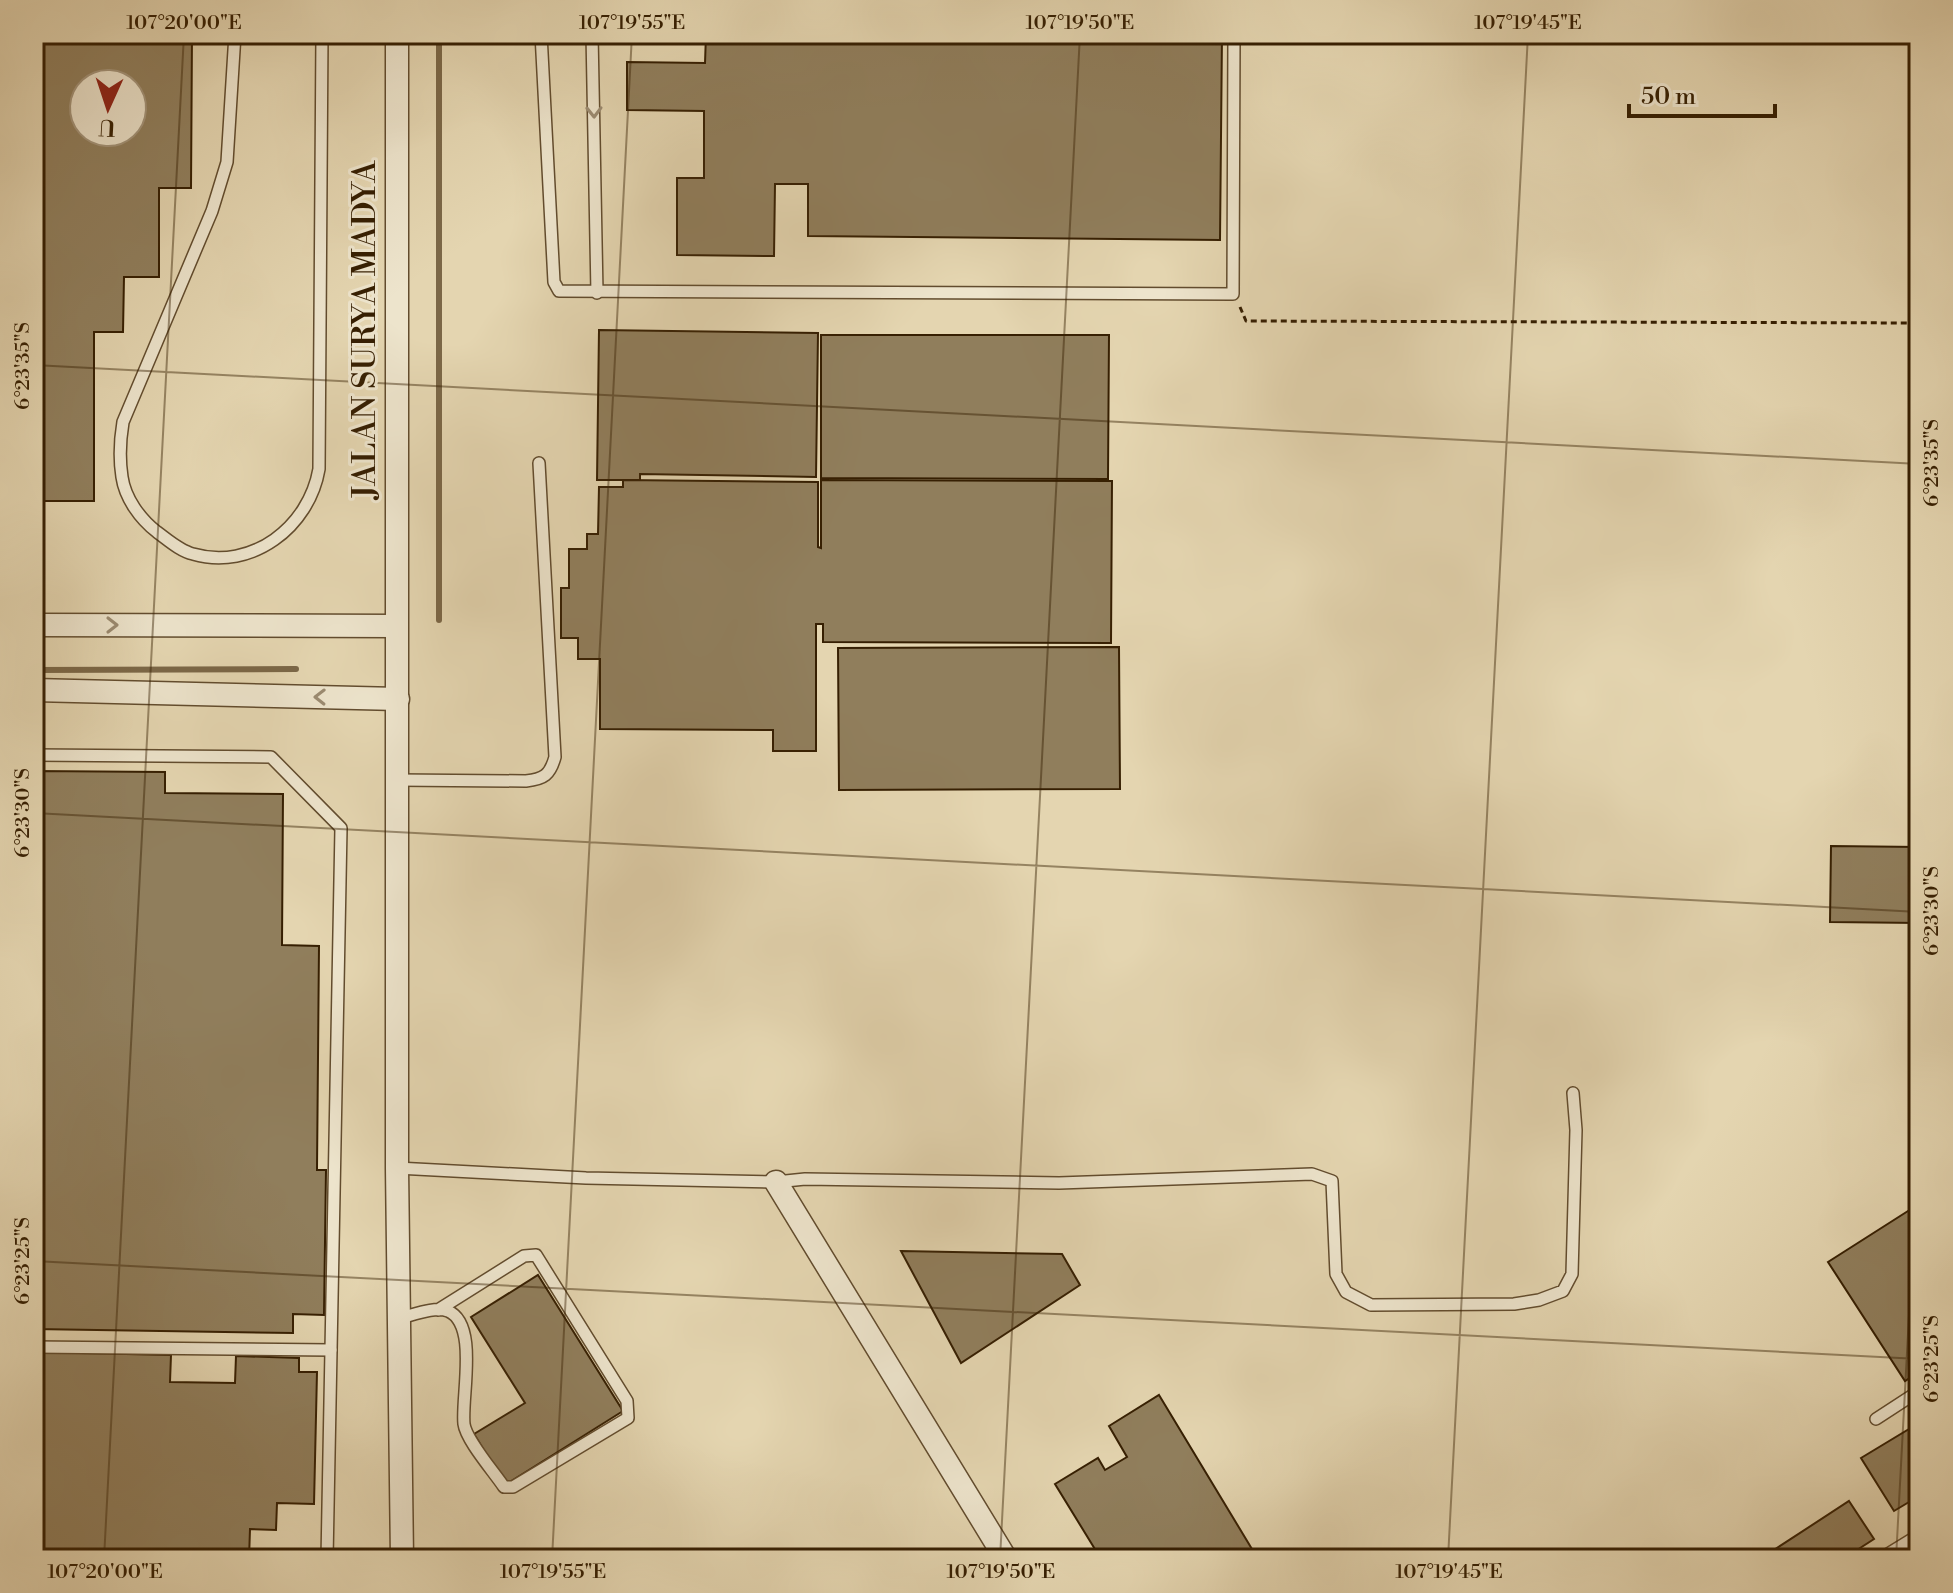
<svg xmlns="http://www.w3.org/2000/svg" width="1953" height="1593" font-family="'Libre Bodoni',serif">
  <rect width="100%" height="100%" fill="#e4d5b0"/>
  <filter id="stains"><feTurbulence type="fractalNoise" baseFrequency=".0025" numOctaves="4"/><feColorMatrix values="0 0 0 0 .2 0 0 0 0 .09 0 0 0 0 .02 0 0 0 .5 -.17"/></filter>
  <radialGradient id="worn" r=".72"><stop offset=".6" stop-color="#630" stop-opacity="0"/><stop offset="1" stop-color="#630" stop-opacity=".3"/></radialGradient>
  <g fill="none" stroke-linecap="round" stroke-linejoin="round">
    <!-- stream -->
    <g stroke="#7b6747" stroke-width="6">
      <polyline points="439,34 439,620"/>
      <polyline points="34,670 296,669"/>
    </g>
  </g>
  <!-- building -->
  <g fill="#907e5c" stroke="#361f02" stroke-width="2" fill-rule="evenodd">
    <path d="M34,34H192L191,188H159V277H124L123,332H94V501H34ZM84,84H132V132H84Z"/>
    <polygon points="706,34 1222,34 1220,240 808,236 808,184 775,184 774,256 677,255 677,178 704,178 704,111 627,110 627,62 705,63"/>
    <polygon points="599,330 818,333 816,477 640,474 640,480 597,480"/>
    <polygon points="821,335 1109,335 1108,479 821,478"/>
    <polygon points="623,480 818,482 818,547 821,548 821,480 1112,481 1111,643 823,642 823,624 816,624 816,751 773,751 773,730 600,729 600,659 578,659 578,638 561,638 561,588 569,588 569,549 587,549 587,534 598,534 599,487 623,487"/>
    <polygon points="1119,647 1120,789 839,790 838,648"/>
    <polygon points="34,771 165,772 165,793 283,794 282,945 319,946 317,1170 326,1170 324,1315 293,1314 293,1333 34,1329"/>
    <polygon points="1831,846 1919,847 1919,923 1830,922"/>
    <polygon points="1919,1204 1919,1372 1905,1381 1828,1262"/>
    <polygon points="901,1251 1062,1254 1080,1285 961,1363"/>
    <polygon points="538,1275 623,1411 505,1485 474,1434 525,1403 471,1317"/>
    <polygon points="34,1352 171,1355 170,1382 235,1383 236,1356 299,1358 299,1372 317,1372 314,1504 277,1503 276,1530 250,1529 249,1559 34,1559"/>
    <polygon points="1159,1395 1258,1559 1101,1559 1055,1484 1098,1458 1105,1470 1127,1457 1109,1426"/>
    <polygon points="1919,1423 1919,1496 1894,1511 1861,1458"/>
    <polygon points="1849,1501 1874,1539 1843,1559 1760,1559"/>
  </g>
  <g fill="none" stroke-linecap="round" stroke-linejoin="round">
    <defs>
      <g id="service">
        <path d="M235,34L227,162L212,211L123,422C120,440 119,458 122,477C125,498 140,519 157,532C168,540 180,551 193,554C252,571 309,527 319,469L322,34"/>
        <polyline points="541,34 554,282 559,291 1233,294 1234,34"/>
        <polyline points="592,34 597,293"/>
        <polyline points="34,755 271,757 341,828 327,1559"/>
        <path d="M397,780L526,781C544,779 550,775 555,757L539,463"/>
        <polyline points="397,1168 586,1178 776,1182 805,1179 1059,1183 1312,1174 1332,1181 1336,1274 1346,1292 1371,1305 1514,1304 1539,1300 1563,1291 1572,1274 1576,1130 1573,1093"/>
        <path d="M400,1318C413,1315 435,1306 448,1311C479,1324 461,1397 464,1424C466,1440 494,1472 504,1487H513L628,1418L627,1401L536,1255L524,1256L438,1310"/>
        <polyline points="34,1347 331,1350"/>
        <polyline points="1876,1419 1919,1391"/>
        <polyline points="1880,1559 1919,1535"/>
      </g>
      <g id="minor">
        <polyline points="397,34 397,1168 402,1559"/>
        <polyline points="34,625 396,626"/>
        <polyline points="34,690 398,699"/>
        <polyline points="776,1182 1006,1559"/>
      </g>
    </defs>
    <!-- service casing -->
    <use href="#service" stroke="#624c2e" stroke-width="14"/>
    <!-- minor casing -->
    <use href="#minor" stroke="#624c2e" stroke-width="25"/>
    <!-- path -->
    <polyline stroke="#361f02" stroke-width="3" stroke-dasharray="6 4" stroke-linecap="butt" points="1240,307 1246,321 1919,323"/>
    <!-- service -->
    <use href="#service" stroke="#ede4cc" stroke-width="11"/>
    <!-- minor -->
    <use href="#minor" stroke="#ede4cc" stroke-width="22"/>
  </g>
  <!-- one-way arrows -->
  <defs><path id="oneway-chevron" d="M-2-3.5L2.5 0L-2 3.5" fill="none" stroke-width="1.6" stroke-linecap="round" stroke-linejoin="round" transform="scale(2)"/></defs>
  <g stroke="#9b8b71">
    <use href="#oneway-chevron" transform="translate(594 112) rotate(89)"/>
    <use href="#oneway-chevron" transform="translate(112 625)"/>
    <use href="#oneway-chevron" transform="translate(320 697) rotate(-179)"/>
  </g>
  <!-- ticks -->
  <path fill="none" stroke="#361f02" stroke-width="2" stroke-opacity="0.45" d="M34,365L1919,464M34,813L1919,912M34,1261L1919,1359M104,1559L184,34M552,1559L632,34M1000,1559L1080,34M1448,1559L1528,34M1896,1559L1919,1128"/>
  <g text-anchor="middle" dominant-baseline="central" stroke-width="6" stroke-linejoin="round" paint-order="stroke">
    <!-- street labels -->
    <g font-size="32" fill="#361f02" stroke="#ede4cc">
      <text transform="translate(365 330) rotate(-90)">JALAN SURYA MADYA</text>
    </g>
  </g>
  <!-- margin -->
  <rect width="1953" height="1593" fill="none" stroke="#e4d5b0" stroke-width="88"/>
  <!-- north arrow -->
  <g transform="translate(108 108) rotate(183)"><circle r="38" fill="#ede4cc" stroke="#a4957b" stroke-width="2"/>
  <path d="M0-6L14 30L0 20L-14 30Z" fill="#8f2418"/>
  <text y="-12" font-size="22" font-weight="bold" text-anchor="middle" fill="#361f02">U</text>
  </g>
  <!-- scale -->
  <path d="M1629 104v12h146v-12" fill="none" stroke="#361f02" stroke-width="4"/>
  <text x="1641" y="104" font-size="24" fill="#361f02" stroke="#ede4cc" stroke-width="6" paint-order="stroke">50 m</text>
  <rect x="44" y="44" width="1865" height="1505" fill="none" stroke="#361f02" stroke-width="3"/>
  <g font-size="20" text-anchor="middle" fill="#361f02">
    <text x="184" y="29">107°20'00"E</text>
    <text x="632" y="29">107°19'55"E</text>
    <text x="1080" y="29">107°19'50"E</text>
    <text x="1528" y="29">107°19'45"E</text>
    <text transform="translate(22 366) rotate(-90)" y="7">6°23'35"S</text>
    <text transform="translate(1931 463) rotate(-90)" y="7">6°23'35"S</text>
    <text transform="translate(22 813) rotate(-90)" y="7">6°23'30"S</text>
    <text transform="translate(1931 911) rotate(-90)" y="7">6°23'30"S</text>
    <text transform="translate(22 1261) rotate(-90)" y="7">6°23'25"S</text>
    <text transform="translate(1931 1359) rotate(-90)" y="7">6°23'25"S</text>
    <text x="105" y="1578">107°20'00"E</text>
    <text x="553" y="1578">107°19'55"E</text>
    <text x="1001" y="1578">107°19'50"E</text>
    <text x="1449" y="1578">107°19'45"E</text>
  </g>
  <rect width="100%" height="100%" filter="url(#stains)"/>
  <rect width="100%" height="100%" fill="url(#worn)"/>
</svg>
